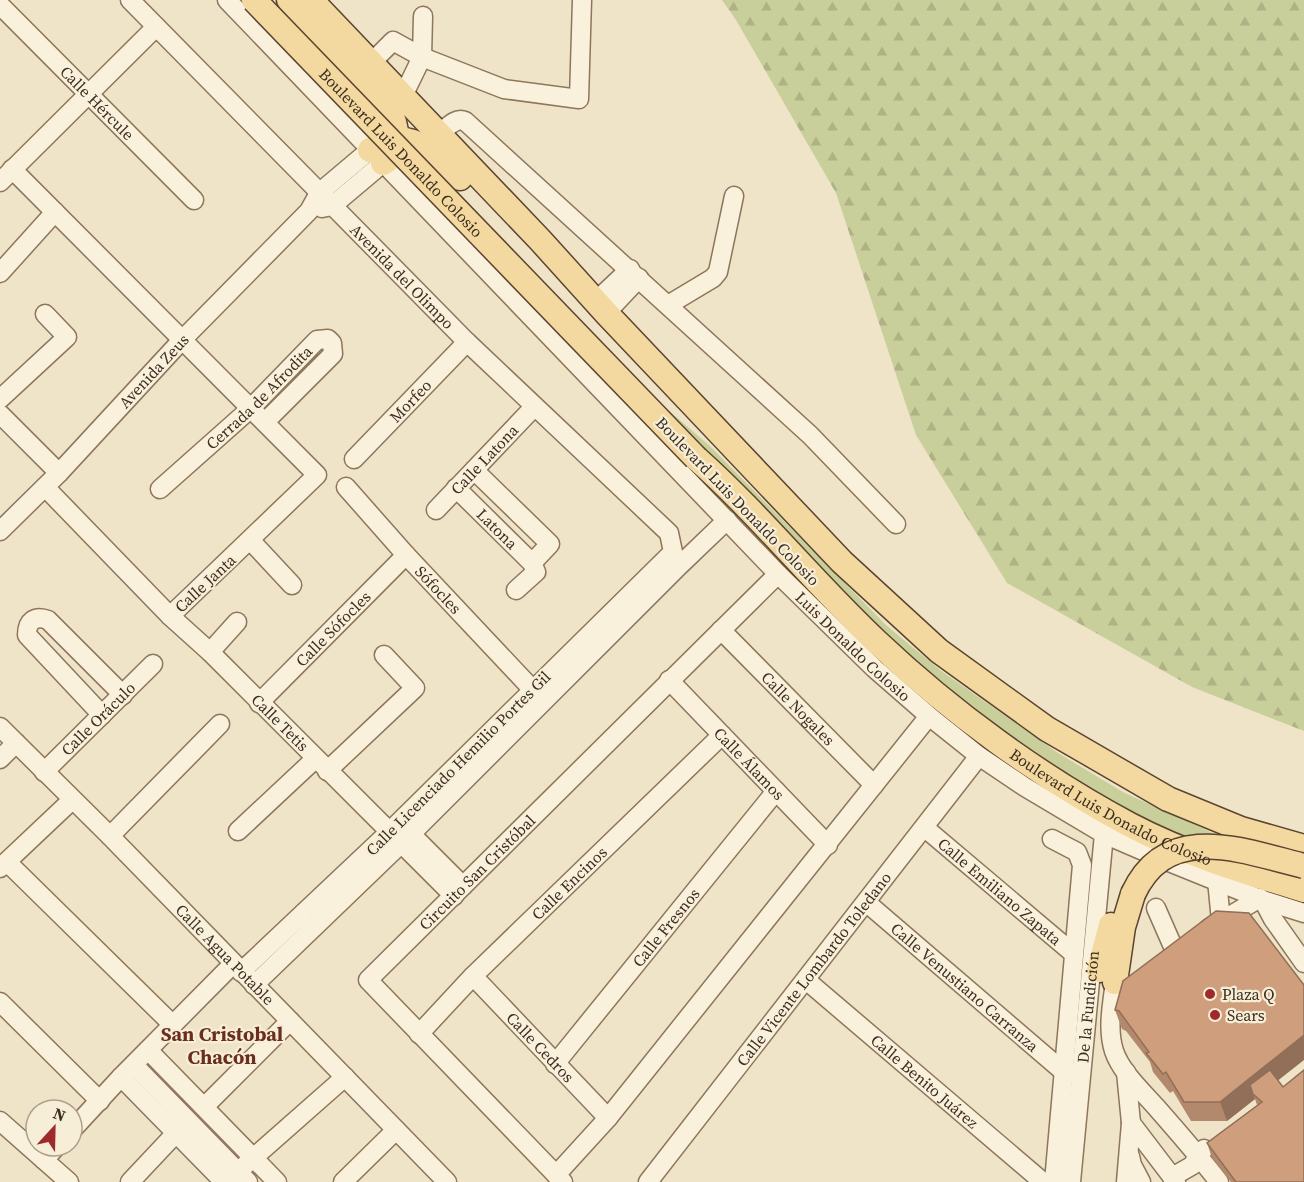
<svg xmlns="http://www.w3.org/2000/svg" width="1304" height="1182" font-family="'Source Serif 4',serif">
  <defs>
    <pattern id="forest-firs" width="22" height="20" patternUnits="userSpaceOnUse" patternTransform="scale(1.5)"><rect width="22" height="20" fill="#c9cf9b"/><path d="M5 1l3.5 6h-7zM16 11l3.5 6h-7z" fill="#aeb285"/></pattern>
  </defs>
  <rect width="100%" height="100%" fill="#f0e4c8"/>
  <!-- green -->
  <polygon fill="#c9cf9b" points="653,397 710,446 886,625 940,670 1058,753 1123,792 1219,836 1177,837 1048,768 931,681"/>
  <!-- forest -->
  <polygon fill="url(#forest-firs)" points="722,0 1304,0 1304,731 1192,687 1007,583 916,435 836,193 736,20"/>
  <g fill="none" stroke-linecap="round" stroke-linejoin="round">
    <defs>
      <g id="minor">
        <path id="s1" d="M130,0L467,342L669,533L673,552L383,838L241,972"/>
        <path id="s2" d="M227,0L778,574L874,668L929,716L979,756L1025,787L1104,834L1169,862L1263,900L1304,913"/>
        <path id="s3" d="M0,5L194,200"/>
        <polyline points="371,63 393,41 422,57 504,89 579,99 582,0"/>
        <polyline points="403,96 422,57 423,16"/>
        <path d="M439,134C447,128 455,117 465,121L810,435L896,524"/>
        <polyline points="12,169 317,475 170,616"/>
        <polyline points="0,182 156,27"/>
        <polyline points="322,208 332,206 383,163"/>
        <polyline points="0,273 55,212"/>
        <polyline points="595,302 630,269"/>
        <polyline points="668,305 713,278 718,272 734,196"/>
        <polyline points="606,313 639,278"/>
        <polyline points="0,399 67,337 45,314"/>
        <polyline points="0,414 59,473"/>
        <path id="s4" d="M354,459L467,342"/>
        <polyline points="474,470 550,544 532,563"/>
        <path id="s5" d="M45,487L170,616L210,652L454,896"/>
        <path id="s6" d="M346,487L406,555L532,689"/>
        <path id="s7" d="M456,488L532,563L536,572L516,590"/>
        <path id="s8" d="M160,489L250,409L317,340L328,339L332,343L333,354L265,422"/>
        <path id="s9" d="M436,510L534,407"/>
        <path id="s10" d="M0,531L59,473L182,340L309,211L319,193L370,150"/>
        <polyline points="250,540 292,585"/>
        <path id="s11" d="M721,630L874,785"/>
        <polyline points="210,652 237,622"/>
        <path id="s12" d="M669,680L828,845"/>
        <path id="s13" d="M259,703L406,555"/>
        <path d="M102,715L27,635C27,621 35,615 48,620L123,695"/>
        <path id="s14" d="M0,727L110,836L447,1182"/>
        <polyline points="0,759 16,743"/>
        <polyline points="327,771 415,688 384,655"/>
        <path id="s15" d="M44,772L153,664"/>
        <polyline points="403,826 463,886"/>
        <path id="s16" d="M925,828L1074,954"/>
        <polyline points="238,831 315,759"/>
        <polyline points="110,836 220,724"/>
        <polyline points="1052,839 1077,852 1082,865 1054,1182"/>
        <polyline points="7,862 173,1025"/>
        <polyline points="0,868 72,800"/>
        <polyline points="1263,900 1273,919 1304,963"/>
        <path id="s17" d="M867,903L1064,1072"/>
        <polyline points="1156,908 1174,949"/>
        <polyline points="1221,921 1260,898"/>
        <polyline points="1209,928 1221,921 1217,880"/>
        <path id="s18" d="M473,976L608,1118"/>
        <path id="s19" d="M806,980L1043,1182"/>
        <path d="M1115,982C1112,1005 1107,1029 1114,1051C1121,1072 1142,1091 1156,1107C1178,1132 1199,1156 1219,1182"/>
        <polyline points="254,985 411,834 678,567 727,520"/>
        <polyline points="0,1002 100,1101"/>
        <path id="s20" d="M419,1034L473,976L722,735"/>
        <polyline points="148,1050 277,1182"/>
        <path id="s21" d="M555,1064L776,791"/>
        <polyline points="134,1065 248,1182"/>
        <polyline points="1126,1072 1131,1123 1126,1182"/>
        <polyline points="121,1077 224,1182"/>
        <polyline points="205,1106 290,1021"/>
        <polyline points="0,1121 69,1182"/>
        <polyline points="1131,1123 1176,1182"/>
        <polyline points="72,1130 121,1077 233,964"/>
        <polyline points="1130,1156 1132,1165 1141,1182"/>
        <polyline points="44,1160 57,1146"/>
        <polyline points="556,1175 608,1118 929,716"/>
        <polyline points="1172,1177 1193,1165 1198,1154 1204,1149"/>
        <polyline points="130,1182 177,1132"/>
        <polyline points="226,1182 345,1077"/>
        <polyline points="343,1182 396,1130"/>
        <path id="s22" d="M563,1182L368,980L778,574"/>
        <path id="s23" d="M648,1182L979,756"/>
        <path id="s24" d="M1071,1182L1104,834"/>
      </g>
      <g id="major">
        <path d="M289,0L388,108C397,124 403,152 383,163"/>
        <polyline points="311,0 541,241 606,313 842,562 939,651 1047,729 1168,799 1241,829 1304,847"/>
        <path d="M370,150C376,147 382,144 388,142C417,132 442,160 460,178"/>
        <path id="s25" d="M696,458C760,515 814,583 877,642C951,712 1040,777 1130,825C1185,854 1245,872 1304,890"/>
        <polyline points="1099,970 1111,925"/>
        <polyline points="1115,982 1123,927 1133,894"/>
      </g>
    </defs>
    <!-- minor casing -->
    <use href="#minor" stroke="#8d765c" stroke-width="21"/>
    <!-- major casing -->
    <use href="#major" stroke="#5b4430" stroke-width="27"/>
    <!-- minor -->
    <use href="#minor" stroke="#faf1dc" stroke-width="18"/>
    <!-- major -->
    <use href="#major" stroke="#f3d9a0" stroke-width="24"/>
    <defs>
      <g id="major-bridge">
        <path id="s26" d="M254,0L696,458"/>
        <path d="M1133,894C1167,820 1243,851 1304,866"/>
      </g>
    </defs>
    <!-- major-bridge casing -->
    <use href="#major-bridge" stroke="#5b4430" stroke-width="27" stroke-linecap="butt"/>
    <!-- major-bridge -->
    <use href="#major-bridge" stroke="#f3d9a0" stroke-width="24"/>
  </g>
  <!-- wall -->
  <polygon fill="#b2896c" points="1123,981 1278,1081 1304,1182 1231,1182 1212,1158 1207,1143 1257,1105 1255,1099 1227,1121 1191,1121 1173,1091 1170,1093 1153,1072 1150,1062 1126,1031 1122,1029 1115,1010"/>
  <!-- shaded-wall -->
  <polygon fill="#916f58" points="1304,1035 1304,1060 1257,1097 1253,1094 1255,1099 1227,1121 1220,1102"/>
  <!-- building -->
  <g fill="#cf9f7d" stroke="#916f58" stroke-width="1.5">
    <polygon points="1216,911 1249,913 1304,985 1304,1035 1220,1102 1184,1102 1166,1072 1163,1074 1146,1053 1149,1052 1119,1011 1115,1010 1123,981"/>
    <polygon points="1270,1070 1283,1087 1304,1070 1304,1182 1236,1182 1207,1143 1262,1102 1253,1094 1250,1085"/>
  </g>
  <!-- markers -->
  <g fill="#9e2a2b" stroke="#f7eed8" stroke-width="2">
    <circle cx="1210" cy="994" r="6"/>
    <circle cx="1215" cy="1015" r="6"/>
  </g>
  <g text-anchor="middle" dominant-baseline="central" stroke-width="4.5" stroke-linejoin="round" paint-order="stroke">
    <!-- street labels -->
    <g font-size="16" fill="#3d2e20" stroke="#f7eed8">
      <text stroke="none"><textPath href="#s3" startOffset="138">Calle Hércule</textPath></text>
      <text stroke="none"><textPath href="#s26" startOffset="212">Boulevard Luis Donaldo Colosio</textPath></text>
      <text stroke="none"><textPath href="#s1" startOffset="388">Avenida del Olimpo</textPath></text>
      <text stroke="none"><textPath href="#s10" startOffset="222">Avenida Zeus</textPath></text>
      <text stroke="none"><textPath href="#s8" startOffset="135">Cerrada de Afrodita</textPath></text>
      <text stroke="none"><textPath href="#s4" startOffset="81">Morfeo</textPath></text>
      <text stroke="none"><textPath href="#s9" startOffset="70">Calle Latona</textPath></text>
      <text transform="translate(738 501) rotate(46)">Boulevard Luis Donaldo Colosio</text>
      <text stroke="none"><textPath href="#s7" startOffset="58">Latona</textPath></text>
      <text transform="translate(205 583) rotate(-43)">Calle Janta</text>
      <text stroke="none"><textPath href="#s6" startOffset="138">Sófocles</textPath></text>
      <text stroke="none"><textPath href="#s13" startOffset="105">Calle Sófocles</textPath></text>
      <text stroke="none"><textPath href="#s2" startOffset="900">Luis Donaldo Colosio</textPath></text>
      <text stroke="none"><textPath href="#s11" startOffset="110">Calle Nogales</textPath></text>
      <text stroke="none"><textPath href="#s15" startOffset="76">Calle Oráculo</textPath></text>
      <text stroke="none"><textPath href="#s5" startOffset="333">Calle Tetis</textPath></text>
      <text transform="translate(458 763) rotate(-45)">Calle Licenciado Hemilio Portes Gil</text>
      <text stroke="none"><textPath href="#s12" startOffset="116">Calle Álamos</textPath></text>
      <text stroke="none"><textPath href="#s25" startOffset="546">Boulevard Luis Donaldo Colosio</textPath></text>
      <text stroke="none"><textPath href="#s22" startOffset="434">Circuito San Cristóbal</textPath></text>
      <text stroke="none"><textPath href="#s20" startOffset="213">Calle Encinos</textPath></text>
      <text stroke="none"><textPath href="#s16" startOffset="98">Calle Emiliano Zapata</textPath></text>
      <text stroke="none"><textPath href="#s21" startOffset="176">Calle Fresnos</textPath></text>
      <text stroke="none"><textPath href="#s14" startOffset="320">Calle Agua Potable</textPath></text>
      <text stroke="none"><textPath href="#s23" startOffset="270">Calle Vicente Lombardo Toledano</textPath></text>
      <text stroke="none"><textPath href="#s17" startOffset="129">Calle Venustiano Carranza</textPath></text>
      <text stroke="none"><textPath href="#s24" startOffset="176">De la Fundición</textPath></text>
      <text stroke="none"><textPath href="#s18" startOffset="98">Calle Cedros</textPath></text>
      <text stroke="none"><textPath href="#s19" startOffset="156">Calle Benito Juárez</textPath></text>
    </g>
    <!-- poi labels -->
    <g font-size="16" fill="#3d2e20" stroke="#f7eed8" text-anchor="start">
      <text x="1222" y="994">Plaza Q</text>
      <text x="1227" y="1015">Sears</text>
    </g>
    <!-- quarter labels -->
    <g font-size="20" font-weight="bold" fill="#6b2e1e" stroke="#f7eed8">
      <text x="222" y="1034">San Cristobal<tspan x="222" dy="23">Chacón</tspan></text>
    </g>
  </g>
  <!-- north arrow -->
  <g transform="translate(54 1128) rotate(22)"><circle r="28" fill="#f7eed8" stroke="#ada18e" stroke-width="1.5"/>
  <path d="M0-4.5L10 22L0 15L-10 22Z" fill="#9e2a2b"/>
  <text y="-9" font-size="16" font-weight="bold" text-anchor="middle" fill="#3d2e20">N</text>
  </g>
</svg>
